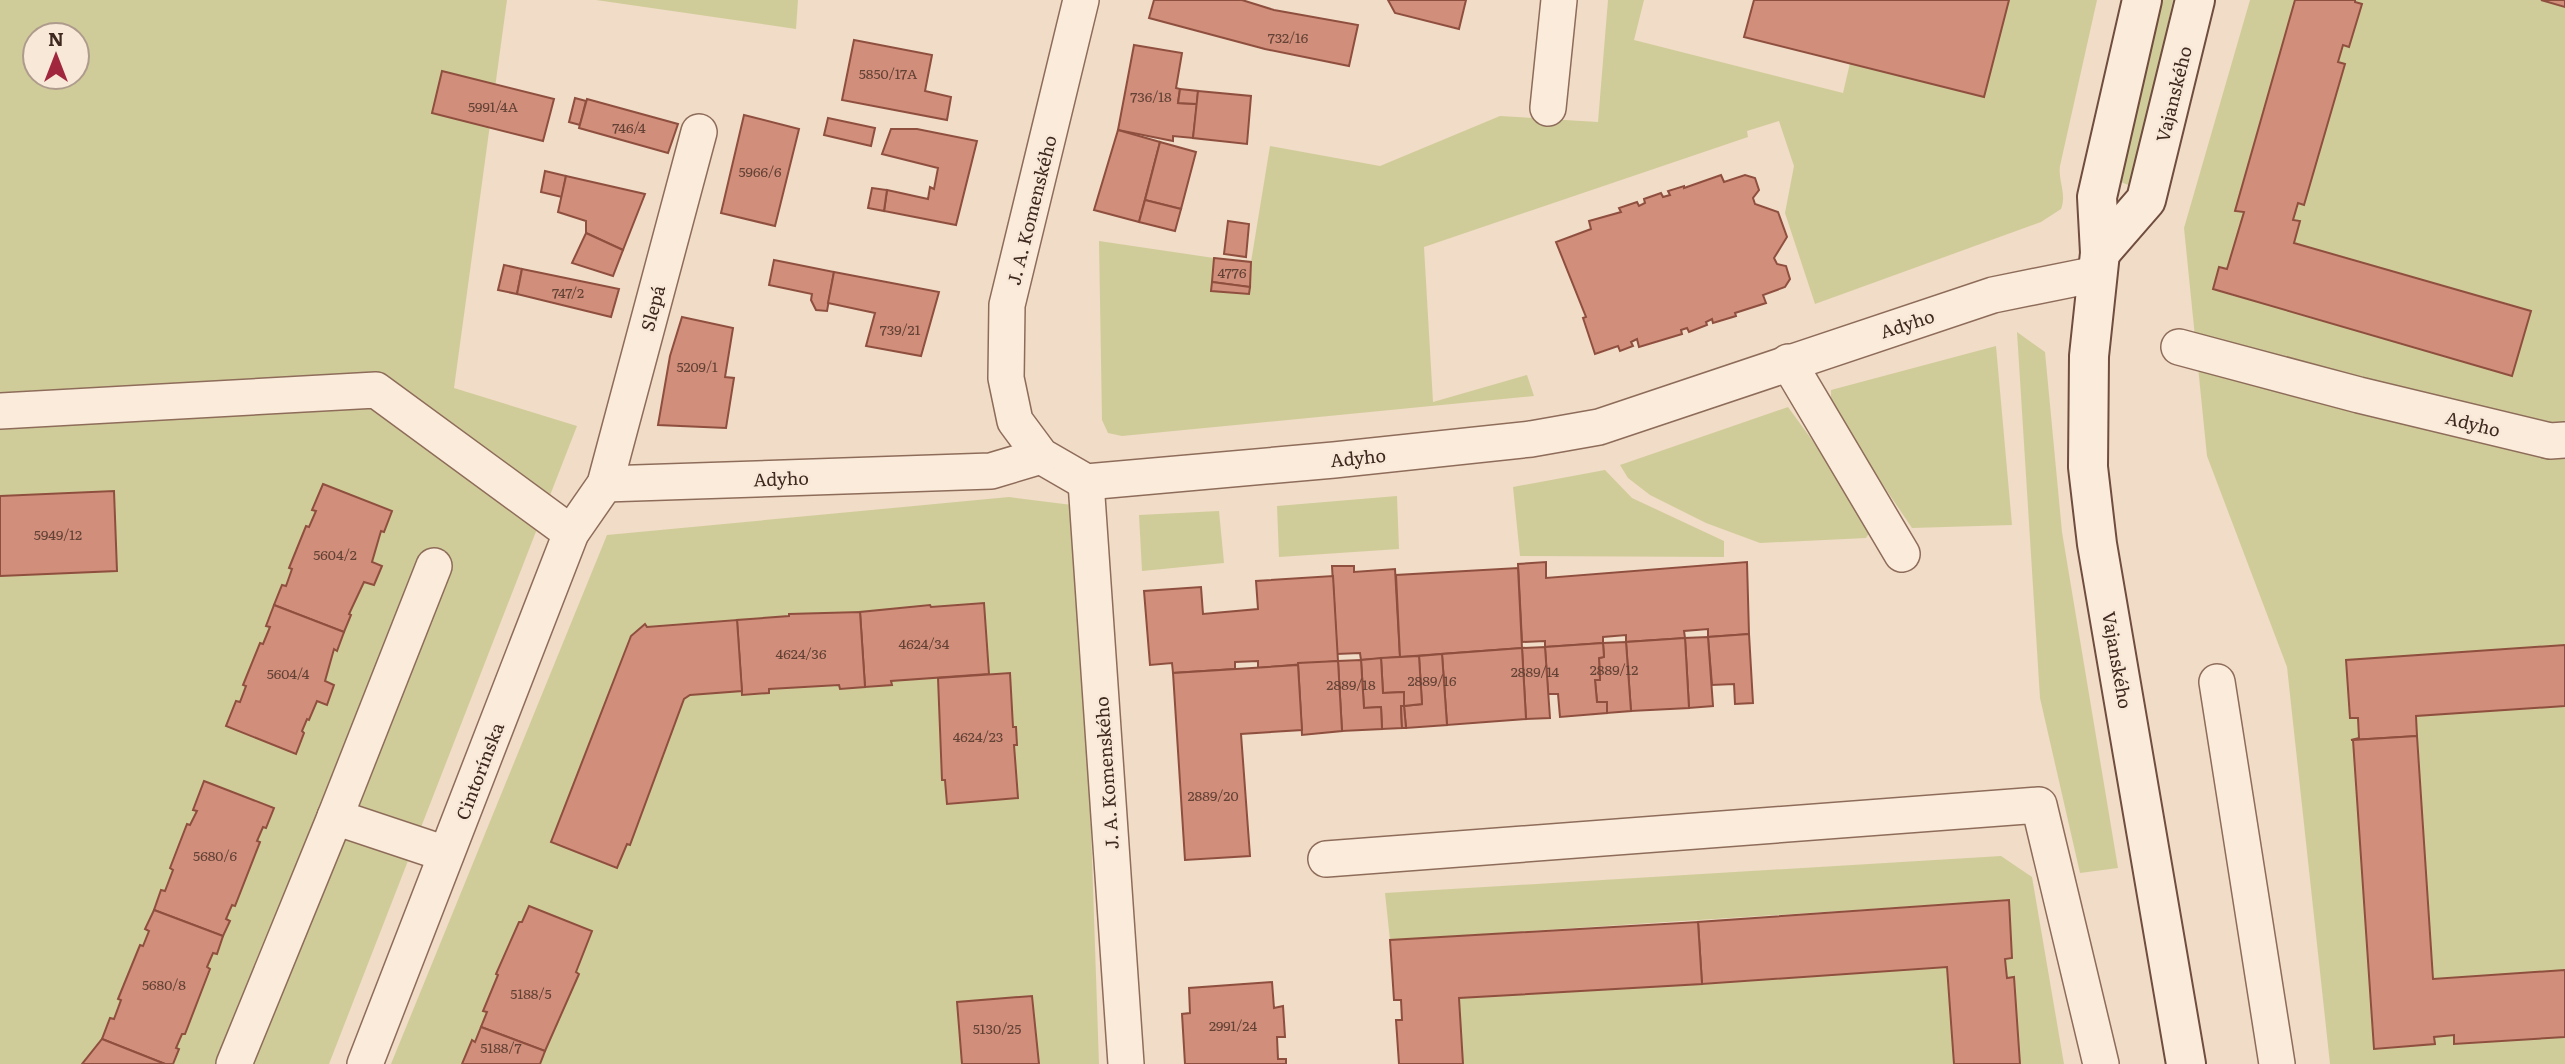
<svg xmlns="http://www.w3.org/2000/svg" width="2565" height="1064" font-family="Literata,serif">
  <rect width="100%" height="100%" fill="#f1dcc7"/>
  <!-- green -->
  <g fill="#d0cc99" fill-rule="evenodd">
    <path d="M0,0H507L454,388L577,426L329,1064H0ZM35,35H77V77H35Z"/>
    <polygon points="596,0 798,0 796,29"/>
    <path d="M1608,0H1644L1634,40L1843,93L1850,63L1984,97L2009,0H2097L2060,166C2058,181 2067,194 2061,209L2041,222L1815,304L1785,213L1794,166L1779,121L1747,131L1748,137L1424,247L1433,402L1527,375L1534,396L1122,436L1108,433L1102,420L1099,241L1214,258L1212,291L1249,294L1251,262L1270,146L1380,166L1500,116L1598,122Z"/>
    <polygon points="2161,0 2173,0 2133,187 2121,182"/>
    <polygon points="2250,0 2565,0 2565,1064 2330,1064 2287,667 2207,456 2184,228"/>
    <polygon points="2017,332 2045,352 2062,532 2118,868 2080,873 2040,698"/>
    <polygon points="1996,346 2012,525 1912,528 1831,408 1831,390"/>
    <polygon points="1788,407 1866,514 1871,530 1866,538 1760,543 1706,523 1650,495 1628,478 1620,465"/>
    <polygon points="1605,470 1632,498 1724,541 1724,557 1520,556 1513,487"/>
    <polygon points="1397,496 1399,549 1279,557 1277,506"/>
    <polygon points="1009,497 1080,506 1099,1064 391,1064 607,535"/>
    <polygon points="1219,511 1224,563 1142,571 1139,515"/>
    <polygon points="2001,856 2032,877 2064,1064 2020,1064 2005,959 2012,957 2008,900 1390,940 1385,893"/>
    <polygon points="1947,967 1954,1064 1463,1064 1459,998"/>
  </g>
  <!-- building -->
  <g fill="#d18e7a" stroke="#8f4f3f" stroke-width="2">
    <polygon points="1154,0 1242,0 1274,10 1358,25 1349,66 1265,49 1149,18"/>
    <polygon points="1388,0 1466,0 1459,29 1395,13"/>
    <polygon points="1754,0 2009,0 1984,97 1744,37"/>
    <polygon points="2295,0 2355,0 2355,2 2362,4 2349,47 2343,45 2338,62 2345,64 2304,205 2298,203 2293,220 2300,221 2294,243 2531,311 2512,376 2213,289 2219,267 2227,269 2244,212 2235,211"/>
    <polygon points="2541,0 2565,0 2565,7"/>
    <polygon points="854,40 932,55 925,91 951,97 947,120 842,100"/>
    <polygon points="1134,45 1182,53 1176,88 1180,89 1178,103 1197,104 1193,138 1173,136 1173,141 1118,130"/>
    <polygon points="442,71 554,99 543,141 432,113"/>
    <polygon points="1180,89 1198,91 1197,104 1178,103"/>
    <polygon points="1198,91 1251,96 1247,144 1193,138"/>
    <polygon points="575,98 586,101 580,125 569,122"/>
    <polygon points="587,99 678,124 668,153 579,128"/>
    <polygon points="744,115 799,129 775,226 721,213"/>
    <polygon points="828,118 875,128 871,146 824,135"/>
    <polygon points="891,129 917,129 977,141 956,225 884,211 887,190 928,199 930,187 934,189 938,168 882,154"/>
    <polygon points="1118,130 1160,142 1139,222 1094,210"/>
    <polygon points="1160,142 1196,152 1181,209 1145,200"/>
    <polygon points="545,171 566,176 562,197 541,192"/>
    <polygon points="1721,175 1724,182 1745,175 1755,178 1759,190 1753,198 1755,204 1778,212 1787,237 1774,258 1777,264 1786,266 1790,279 1785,287 1763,295 1766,303 1735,313 1736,316 1713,323 1712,319 1706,322 1707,325 1689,332 1687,328 1681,330 1682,334 1639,347 1637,339 1631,342 1633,346 1620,351 1618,346 1595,354 1583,318 1586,317 1556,242 1591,229 1589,221 1621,212 1619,208 1637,202 1639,206 1645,203 1644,199 1661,193 1663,197 1670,195 1668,191 1684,186 1684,188"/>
    <polygon points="566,176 645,194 623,250 586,233 586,221 558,212"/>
    <polygon points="872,188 887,190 884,211 868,208"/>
    <polygon points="1145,200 1181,209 1175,231 1139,222"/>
    <polygon points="1228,221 1249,224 1246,257 1224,254"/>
    <polygon points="586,233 623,250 613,276 572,263"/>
    <polygon points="1214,258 1251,262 1250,287 1212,282"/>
    <polygon points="774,260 834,272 827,311 816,310 811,300 812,294 769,285"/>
    <polygon points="504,265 522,269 517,294 498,290"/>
    <polygon points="522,269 619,289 611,317 517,294"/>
    <polygon points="834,272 939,292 921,356 866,346 875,313 828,303"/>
    <polygon points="1212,282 1250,287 1249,294 1211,291"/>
    <polygon points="682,317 733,328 725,377 734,378 726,428 658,425 670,356"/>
    <polygon points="323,484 392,511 384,532 381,531 372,562 382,566 374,585 364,582 349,614 351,615 344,632 274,605 282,585 286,586 292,569 289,568 306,526 309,527 316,511 312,510"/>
    <polygon points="114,491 117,571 0,576 0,496"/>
    <polygon points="1546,562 1546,578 1747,562 1749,634 1708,637 1708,629 1684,631 1685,638 1626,642 1626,635 1603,637 1603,643 1545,647 1545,641 1522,642 1518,564"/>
    <polygon points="1332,566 1354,566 1354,572 1395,569 1400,657 1361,660 1360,653 1337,654"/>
    <polygon points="1518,568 1522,648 1400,657 1396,575"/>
    <polygon points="1333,576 1338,661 1258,668 1258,661 1235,662 1235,669 1173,673 1172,663 1150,665 1144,591 1201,587 1203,614 1258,609 1256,581"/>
    <polygon points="984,603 989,674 891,681 892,685 865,687 860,612 930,605 931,607"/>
    <polygon points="274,605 344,632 337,651 334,649 325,681 334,685 327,705 317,701 309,720 307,719 302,731 304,733 296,754 226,726 236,701 240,702 246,686 243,685 260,643 263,644 270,627 266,626"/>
    <polygon points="860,612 865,687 840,689 839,685 769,689 769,693 742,695 737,620 789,616 789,614"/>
    <polygon points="737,620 742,691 690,695 684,699 630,845 627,844 617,868 551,842 631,636 645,624 647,627"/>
    <polygon points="1749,634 1753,703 1735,704 1734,684 1712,685 1708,637"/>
    <polygon points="1708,637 1713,706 1689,708 1685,638"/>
    <polygon points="1685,638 1689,708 1631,711 1626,642"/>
    <polygon points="1626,642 1631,711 1607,713 1607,702 1597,702 1595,680 1600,680 1599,658 1604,657 1603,643"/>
    <polygon points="1603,643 1604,657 1599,658 1600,680 1595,680 1597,702 1607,702 1607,713 1560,717 1558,694 1548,694 1545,647"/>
    <polygon points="2565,645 2565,706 2416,716 2417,736 2351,740 2359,738 2358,718 2350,718 2346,660"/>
    <polygon points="1545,647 1550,718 1526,719 1522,648"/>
    <polygon points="1522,648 1526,719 1447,725 1442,654"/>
    <polygon points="1442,654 1447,725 1406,728 1404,706 1422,704 1419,656"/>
    <polygon points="1419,656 1422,704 1404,706 1404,692 1383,693 1381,658"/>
    <polygon points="1381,658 1383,693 1404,692 1404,706 1401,706 1402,728 1382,729 1381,707 1364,708 1361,660"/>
    <polygon points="1361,660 1364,708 1381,707 1382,729 1342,731 1338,661"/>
    <polygon points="1338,661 1342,731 1302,735 1298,663"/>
    <polygon points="1298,665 1302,730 1241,734 1250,856 1185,860 1173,673"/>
    <polygon points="1010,673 1013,727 1016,727 1017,745 1014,745 1018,798 947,804 945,780 942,780 938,678"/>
    <polygon points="1401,706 1404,706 1406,728 1402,728"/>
    <polygon points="2417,736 2433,979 2565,970 2565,1037 2454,1044 2454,1035 2434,1037 2435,1044 2374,1049 2353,740"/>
    <polygon points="204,781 274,808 266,828 263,827 257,841 260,842 235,906 232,905 226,919 230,921 223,936 154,910 161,890 165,891 173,870 170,868 187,824 190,825 197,811 193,810"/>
    <polygon points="2009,900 2012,958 2005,959 2007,978 2014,977 2020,1064 1954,1064 1947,967 1702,984 1698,922"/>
    <polygon points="529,906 592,931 576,972 579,974 545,1051 481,1027 487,1012 483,1011 498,975 496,974 519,922 522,922"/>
    <polygon points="154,910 223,936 217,954 213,953 207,967 210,969 185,1034 182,1034 176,1048 179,1049 173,1064 165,1064 102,1039 110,1018 114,1019 121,1000 118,999 140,945 143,946 149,931 145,929"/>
    <polygon points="1698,922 1702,984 1459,998 1463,1064 1399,1064 1396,1020 1402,1020 1401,1000 1394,1000 1390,940"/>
    <polygon points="1272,982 1274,1008 1283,1006 1285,1037 1277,1037 1278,1059 1286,1059 1286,1064 1185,1064 1182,1014 1190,1013 1189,988"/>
    <polygon points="1032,996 1039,1064 962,1064 957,1002"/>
    <polygon points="481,1027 545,1051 540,1064 462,1064 472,1040 475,1042"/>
    <polygon points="102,1039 165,1064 82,1064"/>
  </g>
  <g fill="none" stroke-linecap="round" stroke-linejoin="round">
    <defs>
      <g id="minor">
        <polyline points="1081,0 1007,305 1006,378 1015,421 1041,456 1086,482 1334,460 1531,439 1599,427 1993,295 2097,274"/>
        <polyline points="1548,108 1559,0"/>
        <polyline points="2179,347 2359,395 2550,441 2565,440"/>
        <polyline points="1788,362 1902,554"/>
        <polyline points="0,411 376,390 571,533"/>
        <polyline points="1086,482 1126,1064"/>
        <polyline points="605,484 991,471 1041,456"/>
        <polyline points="2217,682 2277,1064"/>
        <polyline points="335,817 434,566"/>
        <polyline points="1326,859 2039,805 2101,1064"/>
        <polyline points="234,1064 335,817 446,854"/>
        <polyline points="365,1064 571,533 605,484 699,132"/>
      </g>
      <g id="secondary">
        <polyline points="2142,0 2097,197 2100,253 2089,356 2088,467 2097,544 2186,1064"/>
        <polyline points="2100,253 2146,200 2195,0"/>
      </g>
    </defs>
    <!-- minor casing -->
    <use href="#minor" stroke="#8e6c5a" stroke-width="38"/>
    <!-- secondary casing -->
    <use href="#secondary" stroke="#704d3e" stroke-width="42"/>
    <!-- minor -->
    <use href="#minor" stroke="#fbebdb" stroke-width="35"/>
    <!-- secondary -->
    <use href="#secondary" stroke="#fbebdb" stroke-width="38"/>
  </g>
  <g text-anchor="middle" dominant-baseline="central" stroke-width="5" stroke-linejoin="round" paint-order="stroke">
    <!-- number labels -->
    <g font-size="14" fill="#634236">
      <text x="1288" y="37">732/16</text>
      <text x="888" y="73">5850/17A</text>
      <text x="1151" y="96">736/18</text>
      <text x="493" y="106">5991/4A</text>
      <text x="629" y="127">746/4</text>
      <text x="760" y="171">5966/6</text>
      <text x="1232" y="272">4776</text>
      <text x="568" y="292">747/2</text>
      <text x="900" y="329">739/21</text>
      <text x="697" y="366">5209/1</text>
      <text x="58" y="534">5949/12</text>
      <text x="335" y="554">5604/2</text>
      <text x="924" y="643">4624/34</text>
      <text x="801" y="653">4624/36</text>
      <text x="1614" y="669">2889/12</text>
      <text x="1535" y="671">2889/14</text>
      <text x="288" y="673">5604/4</text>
      <text x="1432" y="680">2889/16</text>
      <text x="1351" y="684">2889/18</text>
      <text x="978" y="736">4624/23</text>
      <text x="1213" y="795">2889/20</text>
      <text x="215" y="855">5680/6</text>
      <text x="164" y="984">5680/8</text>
      <text x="531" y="993">5188/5</text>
      <text x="1233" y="1025">2991/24</text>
      <text x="997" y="1028">5130/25</text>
      <text x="501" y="1047">5188/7</text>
    </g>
    <!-- street labels -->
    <g font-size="18" fill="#3e281f" stroke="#f8e8d7">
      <text transform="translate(2173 94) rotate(-76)">Vajanského</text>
      <text transform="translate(1031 210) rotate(-76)">J. A. Komenského</text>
      <text transform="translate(652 308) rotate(-75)">Slepá</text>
      <text transform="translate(1907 323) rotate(-18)">Adyho</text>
      <text transform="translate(2473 423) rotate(14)">Adyho</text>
      <text transform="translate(1358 457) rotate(-6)">Adyho</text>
      <text transform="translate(781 478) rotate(-2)">Adyho</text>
      <text transform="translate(2118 660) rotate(80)">Vajanského</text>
      <text transform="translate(479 771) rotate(-69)">Cintorínska</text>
      <text transform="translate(1106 773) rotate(-94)">J. A. Komenského</text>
    </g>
  </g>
  <!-- north arrow -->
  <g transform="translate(56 56)"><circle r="33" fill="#f8e8d7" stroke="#ae9b8d" stroke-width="2"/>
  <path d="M0-5L12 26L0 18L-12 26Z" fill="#a1273f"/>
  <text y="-10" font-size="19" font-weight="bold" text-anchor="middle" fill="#3e281f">N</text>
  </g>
</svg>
